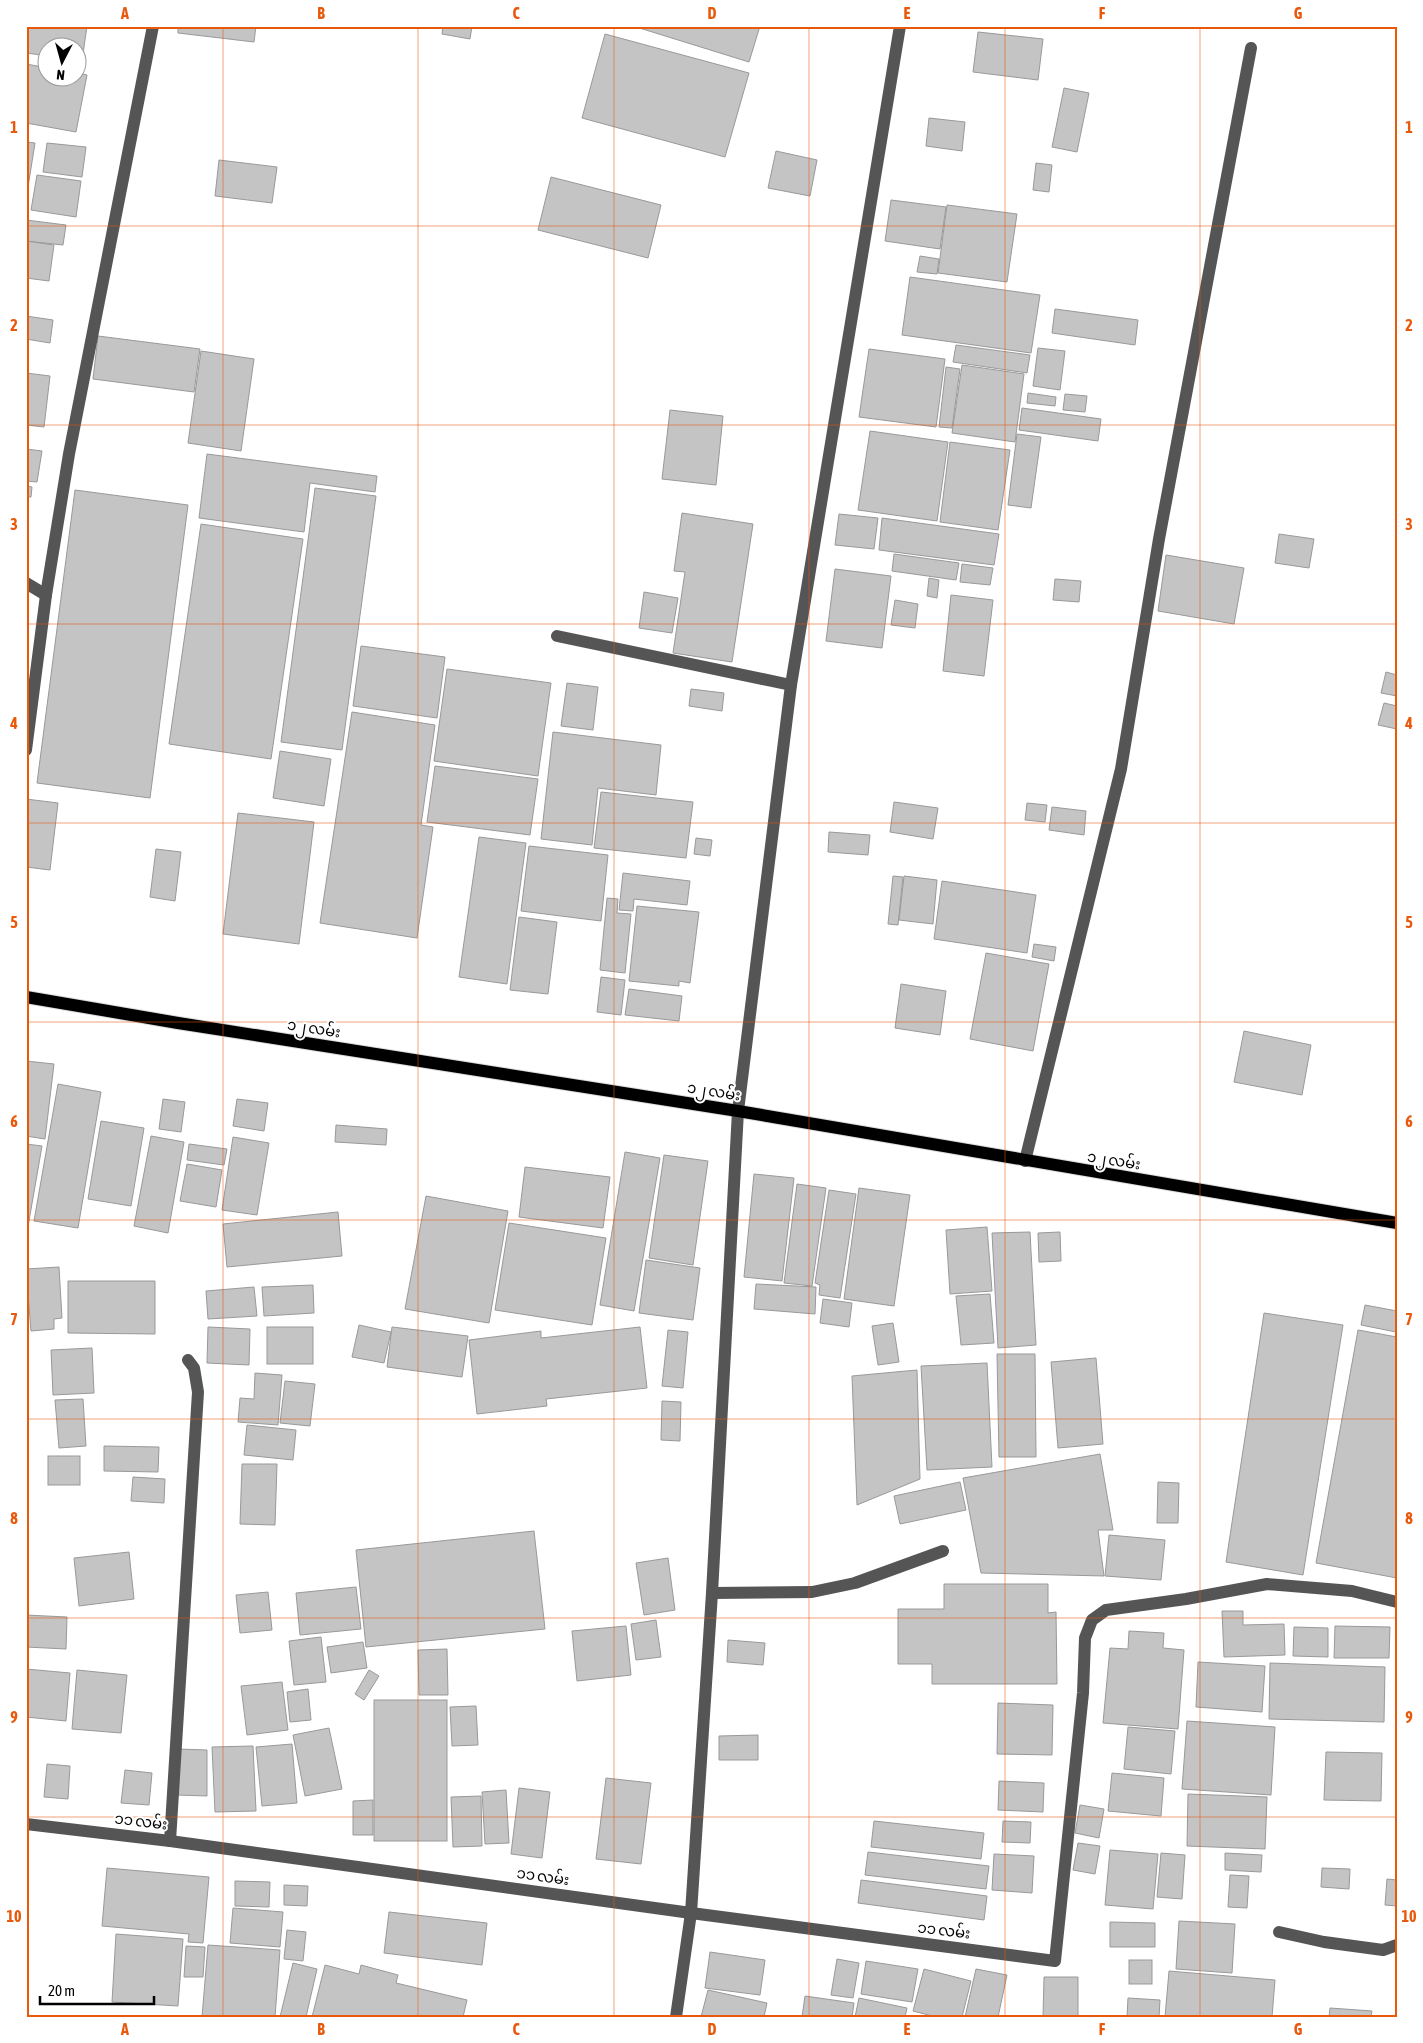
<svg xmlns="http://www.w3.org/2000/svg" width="1423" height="2043" font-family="'Asap Condensed','Noto Sans Myanmar',sans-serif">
  <rect width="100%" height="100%" fill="#fff"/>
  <!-- building -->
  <g fill="#c4c4c4" stroke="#999">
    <polygon points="26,26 87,26 82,61 78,60 78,48 48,48 48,56 26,53"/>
    <polygon points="178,26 256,26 254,42 178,33"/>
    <polygon points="443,26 472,26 470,39 442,34"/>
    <polygon points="633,26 760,26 749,62"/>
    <polygon points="978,32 1043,39 1038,80 973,72"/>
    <polygon points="605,34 749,73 725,157 582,118"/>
    <polygon points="26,64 48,68 48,78 78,78 78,73 87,75 76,132 26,123"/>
    <polygon points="1064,88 1089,93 1077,152 1052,147"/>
    <polygon points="929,118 965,122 962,151 926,146"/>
    <polygon points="26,142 35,143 28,187 26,187"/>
    <polygon points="47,143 86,147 82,177 43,172"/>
    <polygon points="776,151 817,160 810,196 768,188"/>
    <polygon points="219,160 277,167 272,203 215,196"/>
    <polygon points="1036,163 1052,165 1049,192 1033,190"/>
    <polygon points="37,175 81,181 76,217 31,210"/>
    <polygon points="551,177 661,205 648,258 538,230"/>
    <polygon points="891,200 946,207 940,249 885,241"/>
    <polygon points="947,205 1017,214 1007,282 938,273"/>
    <polygon points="26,220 66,225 63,245 26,241"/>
    <polygon points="26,241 54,245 49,281 26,278"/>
    <polygon points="920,256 939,259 937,274 917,272"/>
    <polygon points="910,277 1040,295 1031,353 902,335"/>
    <polygon points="1055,309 1138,320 1135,345 1052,333"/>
    <polygon points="26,316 53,320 50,343 26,339"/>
    <polygon points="98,336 200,349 194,392 93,379"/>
    <polygon points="956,345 1030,355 1027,373 953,362"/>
    <polygon points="1038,348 1065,351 1060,390 1033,386"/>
    <polygon points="869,349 945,359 936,427 859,417"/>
    <polygon points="201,351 254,359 241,451 188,443"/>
    <polygon points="962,365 1024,374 1015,442 952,433"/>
    <polygon points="946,367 960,369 952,428 939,427"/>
    <polygon points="26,373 50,376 44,427 26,425"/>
    <polygon points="1028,393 1056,397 1055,406 1027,403"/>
    <polygon points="1065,394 1087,396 1085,412 1063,410"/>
    <polygon points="1022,408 1101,419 1098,441 1019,430"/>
    <polygon points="670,410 723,416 716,485 662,479"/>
    <polygon points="870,431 948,442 937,521 858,510"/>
    <polygon points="1017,434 1041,437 1031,508 1008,505"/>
    <polygon points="950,442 1010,450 998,530 940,522"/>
    <polygon points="26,449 42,451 37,482 26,481"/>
    <polygon points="207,454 377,476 375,492 310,483 304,532 199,518"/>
    <polygon points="26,486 32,487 31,497 26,497"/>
    <polygon points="315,488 376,496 342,750 281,742"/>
    <polygon points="75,490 188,505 150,798 37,783"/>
    <polygon points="682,513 753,524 732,662 673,653 685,572 674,571"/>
    <polygon points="839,514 878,518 874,549 835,545"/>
    <polygon points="882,518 999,534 994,565 879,550"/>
    <polygon points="201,524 303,539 271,759 169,744"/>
    <polygon points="1279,534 1314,539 1309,568 1275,563"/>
    <polygon points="894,554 959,563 956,580 892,571"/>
    <polygon points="1166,555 1244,568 1234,624 1158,611"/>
    <polygon points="962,564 993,568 990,585 960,582"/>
    <polygon points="835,569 891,576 882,648 826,641"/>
    <polygon points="929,578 939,580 937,598 927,596"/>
    <polygon points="1055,579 1081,581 1079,602 1053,600"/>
    <polygon points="644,592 678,598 672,633 639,628"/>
    <polygon points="951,595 993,600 984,676 943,671"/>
    <polygon points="895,600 918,604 915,628 891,625"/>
    <polygon points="361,646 445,657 437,718 353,706"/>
    <polygon points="447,669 551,683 538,776 434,761"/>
    <polygon points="1386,672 1397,675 1397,696 1381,693"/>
    <polygon points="567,683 598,687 593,730 561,726"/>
    <polygon points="691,689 724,693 722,711 689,706"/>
    <polygon points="1384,703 1397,706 1397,729 1378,725"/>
    <polygon points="352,712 435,725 421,825 433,827 417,938 320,923"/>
    <polygon points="553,732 661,745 656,795 598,788 592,845 541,839"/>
    <polygon points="280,751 331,759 324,806 273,798"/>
    <polygon points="435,766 538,779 530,835 427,822"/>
    <polygon points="601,792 693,802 686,858 594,848"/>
    <polygon points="26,799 58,803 50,870 26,867"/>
    <polygon points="894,802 938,808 933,839 890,832"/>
    <polygon points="1027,803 1047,805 1045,822 1025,820"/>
    <polygon points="1052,807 1086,811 1084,835 1049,830"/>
    <polygon points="238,813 314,822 299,944 223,934"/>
    <polygon points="829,832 870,835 868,855 828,852"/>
    <polygon points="479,837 526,843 507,984 459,977"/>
    <polygon points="696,838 712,840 710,856 694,854"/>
    <polygon points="529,846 608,855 601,921 521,911"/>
    <polygon points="156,849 181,852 175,901 150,897"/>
    <polygon points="623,873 690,881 687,905 634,899 633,911 619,910"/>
    <polygon points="893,876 903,877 898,925 888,924"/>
    <polygon points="904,876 937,880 933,924 899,920"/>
    <polygon points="942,881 1036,895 1027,953 934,939"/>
    <polygon points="607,898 618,899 617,913 631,914 625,973 600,970"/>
    <polygon points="637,906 699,912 690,983 679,981 679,986 629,981"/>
    <polygon points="519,917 557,922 548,994 510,990"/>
    <polygon points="1034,944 1056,947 1054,961 1032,957"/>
    <polygon points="986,953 1049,964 1033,1051 970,1039"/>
    <polygon points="601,977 625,980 621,1015 597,1012"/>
    <polygon points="901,984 946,991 940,1035 895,1028"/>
    <polygon points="629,989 682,996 679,1021 625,1015"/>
    <polygon points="1244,1031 1311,1045 1302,1095 1234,1082"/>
    <polygon points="26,1061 54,1064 45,1139 26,1136"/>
    <polygon points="58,1084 101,1092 78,1228 34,1221"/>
    <polygon points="163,1099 185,1102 181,1132 159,1129"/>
    <polygon points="237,1099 268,1103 264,1131 233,1126"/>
    <polygon points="101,1121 144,1128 131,1206 88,1199"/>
    <polygon points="336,1125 387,1129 386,1145 335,1142"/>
    <polygon points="151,1136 184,1142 168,1233 134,1226"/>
    <polygon points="233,1137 269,1143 257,1215 222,1210"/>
    <polygon points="26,1144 42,1146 26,1238"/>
    <polygon points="189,1144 227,1149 224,1165 187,1160"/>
    <polygon points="625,1152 660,1158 634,1311 600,1305"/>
    <polygon points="664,1155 708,1161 693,1265 649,1258"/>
    <polygon points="187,1164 222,1170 216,1207 180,1201"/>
    <polygon points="525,1167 610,1177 603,1228 519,1217"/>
    <polygon points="754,1174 794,1178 782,1281 744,1277"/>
    <polygon points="797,1184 826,1188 812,1286 784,1283"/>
    <polygon points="859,1188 910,1195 894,1306 844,1299"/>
    <polygon points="829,1190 856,1194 840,1298 819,1295 820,1285 815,1283"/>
    <polygon points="426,1196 508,1211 489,1323 405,1309"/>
    <polygon points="338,1212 342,1256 227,1267 223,1224"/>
    <polygon points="509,1223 606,1238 592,1325 495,1310"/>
    <polygon points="987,1227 992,1291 950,1294 946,1230"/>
    <polygon points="1030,1232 1036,1345 998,1348 992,1233"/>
    <polygon points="1060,1232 1061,1261 1039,1262 1038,1233"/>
    <polygon points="646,1260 700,1268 693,1320 639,1313"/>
    <polygon points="59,1267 62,1318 54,1319 54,1329 31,1331 26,1269"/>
    <polygon points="68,1281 155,1281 155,1334 68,1333"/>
    <polygon points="756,1284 816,1287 815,1314 754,1309"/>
    <polygon points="313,1285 314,1313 264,1316 262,1287"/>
    <polygon points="254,1287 257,1316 208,1319 206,1291"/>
    <polygon points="990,1294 994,1343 961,1345 956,1296"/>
    <polygon points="823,1299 852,1303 849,1327 820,1323"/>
    <polygon points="1365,1305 1397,1311 1396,1332 1361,1325"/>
    <polygon points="1264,1313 1343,1325 1303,1575 1226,1562"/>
    <polygon points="893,1323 899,1362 878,1365 872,1326"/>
    <polygon points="359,1325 391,1332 384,1363 352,1357"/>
    <polygon points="208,1327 250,1329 249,1365 207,1363"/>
    <rect x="267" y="1327" width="46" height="37"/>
    <polygon points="392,1327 468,1336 462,1377 387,1367"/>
    <polygon points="640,1327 647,1388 546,1399 547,1406 477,1414 469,1340 541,1331 541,1338"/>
    <polygon points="668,1330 688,1332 683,1388 662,1386"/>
    <polygon points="1358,1330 1397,1337 1397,1578 1316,1563"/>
    <polygon points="92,1348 94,1393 53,1395 51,1350"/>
    <polygon points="997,1354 1035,1354 1036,1457 999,1457"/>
    <polygon points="1096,1358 1103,1444 1058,1448 1051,1362"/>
    <polygon points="987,1363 992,1467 927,1470 921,1366"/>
    <polygon points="917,1370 920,1479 857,1505 852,1376"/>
    <polygon points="255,1373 282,1375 278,1425 238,1422 240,1398 254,1399"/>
    <polygon points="285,1381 315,1384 310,1426 280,1423"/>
    <polygon points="83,1399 86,1446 59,1448 55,1400"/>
    <polygon points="662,1401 681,1402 680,1441 661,1440"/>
    <polygon points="247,1425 296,1430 293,1460 244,1455"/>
    <polygon points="104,1446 159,1447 158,1472 104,1471"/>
    <polygon points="1100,1454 1113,1530 1098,1530 1104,1576 981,1573 963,1478"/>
    <rect x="48" y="1456" width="32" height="29"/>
    <polygon points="242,1464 277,1464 275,1525 240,1524"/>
    <polygon points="133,1477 165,1479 164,1503 131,1501"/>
    <polygon points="960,1482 966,1510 900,1524 894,1496"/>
    <polygon points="1158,1482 1179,1483 1178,1523 1157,1523"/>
    <polygon points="534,1531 545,1629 366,1647 356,1550"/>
    <polygon points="1109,1535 1165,1540 1161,1580 1105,1576"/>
    <polygon points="129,1552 134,1599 79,1606 74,1558"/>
    <polygon points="668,1558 675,1610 644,1615 636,1563"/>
    <polygon points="944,1584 1048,1584 1048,1613 1056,1612 1057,1684 932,1684 932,1664 898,1664 898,1609 944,1609"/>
    <polygon points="356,1587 361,1629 300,1635 296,1593"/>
    <polygon points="268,1592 272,1630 240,1633 236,1595"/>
    <polygon points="1222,1611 1243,1611 1243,1625 1284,1624 1285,1655 1224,1657"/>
    <polygon points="26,1615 67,1617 66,1649 26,1647"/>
    <polygon points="656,1620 661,1657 636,1660 631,1624"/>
    <polygon points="626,1626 631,1675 577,1681 572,1631"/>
    <polygon points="1335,1626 1390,1627 1389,1658 1334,1658"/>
    <polygon points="1294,1627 1328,1628 1328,1657 1293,1656"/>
    <polygon points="1129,1631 1164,1633 1163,1648 1184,1650 1178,1729 1103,1723 1110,1648 1128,1649"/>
    <polygon points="321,1637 326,1682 294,1685 289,1641"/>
    <polygon points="728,1640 765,1643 763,1665 727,1662"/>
    <polygon points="363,1642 367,1668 331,1673 327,1647"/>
    <polygon points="447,1649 448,1695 419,1695 418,1650"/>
    <polygon points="1198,1662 1265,1666 1262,1712 1196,1707"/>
    <polygon points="1270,1663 1385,1667 1384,1722 1269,1719"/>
    <polygon points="26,1669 70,1673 66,1721 26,1717"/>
    <polygon points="77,1670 127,1675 121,1733 72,1729"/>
    <polygon points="369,1670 379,1676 364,1700 355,1694"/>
    <polygon points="282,1682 288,1730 247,1735 241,1686"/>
    <polygon points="308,1689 311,1720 290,1722 287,1692"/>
    <rect x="374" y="1700" width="73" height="141"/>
    <polygon points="998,1703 1053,1705 1052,1755 997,1754"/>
    <polygon points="476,1706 478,1745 452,1746 450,1707"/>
    <polygon points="1187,1721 1275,1727 1271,1795 1182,1789"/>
    <polygon points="1128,1727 1175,1731 1171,1774 1124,1769"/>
    <polygon points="329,1728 342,1789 305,1796 293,1735"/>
    <polygon points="758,1735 758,1760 719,1760 719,1736"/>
    <polygon points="292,1744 297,1803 262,1806 256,1747"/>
    <polygon points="253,1746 256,1811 215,1812 212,1747"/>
    <polygon points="178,1749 207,1750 207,1796 177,1795"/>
    <polygon points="1326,1752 1382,1753 1381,1801 1324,1800"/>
    <polygon points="47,1764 70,1766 68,1799 44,1797"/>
    <polygon points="125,1770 152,1773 149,1805 121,1803"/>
    <polygon points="1112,1773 1164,1778 1161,1816 1108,1811"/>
    <polygon points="606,1778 651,1783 641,1864 596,1859"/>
    <polygon points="999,1781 1044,1783 1043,1812 998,1810"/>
    <polygon points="519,1788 550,1792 542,1858 511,1854"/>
    <polygon points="506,1790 509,1843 485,1844 482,1792"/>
    <polygon points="1188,1794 1267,1797 1265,1849 1187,1846"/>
    <polygon points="481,1796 482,1846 453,1847 451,1797"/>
    <polygon points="373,1800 373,1835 353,1835 353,1801"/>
    <polygon points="1080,1805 1104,1809 1099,1838 1075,1833"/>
    <polygon points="874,1821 984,1833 981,1859 871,1847"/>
    <polygon points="1003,1821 1031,1822 1030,1843 1002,1842"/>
    <polygon points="1078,1843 1100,1846 1095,1874 1073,1870"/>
    <polygon points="1110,1850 1158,1854 1153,1909 1105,1905"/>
    <polygon points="868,1852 989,1866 986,1889 865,1875"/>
    <polygon points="1161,1853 1185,1855 1182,1899 1157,1897"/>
    <polygon points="1225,1853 1262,1855 1261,1872 1225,1870"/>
    <polygon points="994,1854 1034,1856 1032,1893 992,1890"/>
    <polygon points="107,1868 209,1877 203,1943 188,1942 189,1934 102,1926"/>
    <polygon points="1322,1868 1350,1869 1349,1889 1321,1887"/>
    <polygon points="1230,1875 1249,1876 1247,1908 1228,1907"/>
    <polygon points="1387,1879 1397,1880 1397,1906 1385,1905"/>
    <polygon points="861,1880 987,1896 984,1920 858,1903"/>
    <polygon points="235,1881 270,1882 269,1907 235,1906"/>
    <polygon points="284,1885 308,1886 307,1906 284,1905"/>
    <polygon points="233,1908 283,1912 280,1947 230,1943"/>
    <polygon points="389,1912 487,1923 482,1965 384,1953"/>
    <polygon points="1179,1921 1235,1924 1232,1973 1176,1969"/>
    <polygon points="1110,1922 1155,1923 1155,1947 1110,1947"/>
    <polygon points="287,1930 306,1932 303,1961 284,1959"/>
    <polygon points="116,1934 183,1939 178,2006 112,2002"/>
    <polygon points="208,1945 280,1950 275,2017 202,2017"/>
    <polygon points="186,1946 205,1947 203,1977 184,1977"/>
    <polygon points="710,1952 765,1960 760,1995 705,1988"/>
    <polygon points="837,1959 859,1963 853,1998 831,1995"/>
    <rect x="1129" y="1960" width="23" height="24"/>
    <polygon points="866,1961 918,1969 912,2002 861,1994"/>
    <polygon points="293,1963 317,1969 306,2017 280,2017"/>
    <polygon points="325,1965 359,1974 361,1965 398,1975 396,1983 467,2000 463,2017 312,2017"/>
    <polygon points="924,1969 971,1981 962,2017 936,2017 913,2011"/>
    <polygon points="976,1969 1007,1975 998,2017 965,2017"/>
    <polygon points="1169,1971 1275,1980 1272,2017 1165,2017"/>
    <polygon points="1044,1977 1078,1977 1078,2017 1043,2017"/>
    <polygon points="708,1990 767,2003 764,2017 701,2017"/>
    <polygon points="805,1996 854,2003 852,2017 802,2017"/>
    <polygon points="859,1998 907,2008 905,2017 855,2017"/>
    <polygon points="1128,1998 1160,2000 1159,2017 1127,2017"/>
    <polygon points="1330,2008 1372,2011 1371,2017 1329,2017"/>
  </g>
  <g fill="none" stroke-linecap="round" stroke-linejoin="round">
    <defs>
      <polyline id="major" points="26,997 178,1023 738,1111 1397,1223"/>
    </defs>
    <!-- major casing -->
    <use href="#major" stroke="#dbdbdb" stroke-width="14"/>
    <!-- minor -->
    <g stroke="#555" stroke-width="12">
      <polyline points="26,583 46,595"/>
      <polyline points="557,636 791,685"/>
      <polyline points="26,750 46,595 69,454 153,26"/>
      <polyline points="1025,1161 1121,769 1159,539 1251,48"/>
      <polyline points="712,1593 812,1592 855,1583 943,1551"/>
      <polyline points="26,1824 170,1841 691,1913 1055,1961 1083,1693 1085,1638 1092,1620 1106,1610 1186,1599 1267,1584 1352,1591 1397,1602"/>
      <polyline points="170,1841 198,1392 194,1368 188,1360"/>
      <polyline points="1279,1932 1324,1942 1383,1950 1397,1945"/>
      <polyline points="676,2017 691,1913 712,1593 738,1111 791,685 900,26"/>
    </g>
    <!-- major -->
    <use href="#major" stroke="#000" stroke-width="12"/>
  </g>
  <!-- grid -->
  <path fill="none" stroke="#e8590c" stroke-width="1" stroke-opacity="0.55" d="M223,26V2017M418,26V2017M614,26V2017M809,26V2017M1005,26V2017M1200,26V2017M26,226H1397M26,425H1397M26,624H1397M26,823H1397M26,1022H1397M26,1220H1397M26,1419H1397M26,1618H1397M26,1817H1397"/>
  <g text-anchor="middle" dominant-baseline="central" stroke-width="4" stroke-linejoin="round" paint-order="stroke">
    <!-- street labels -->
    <g font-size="15" fill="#000" stroke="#fff">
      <text transform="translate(314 1028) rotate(9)">၁၂ လမ်း</text>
      <text transform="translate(714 1091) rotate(9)">၁၂ လမ်း</text>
      <text transform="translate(1114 1160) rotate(9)">၁၂ လမ်း</text>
      <text transform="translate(141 1821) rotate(7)">၁၁ လမ်း</text>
      <text transform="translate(543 1876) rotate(8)">၁၁ လမ်း</text>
      <text transform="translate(944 1930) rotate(7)">၁၁ လမ်း</text>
    </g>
  </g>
  <!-- border -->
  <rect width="1423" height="2043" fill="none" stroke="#ffffff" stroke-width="55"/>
  <!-- north arrow -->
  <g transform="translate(62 62) rotate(186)"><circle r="24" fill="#ffffff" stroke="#999999"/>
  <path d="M0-4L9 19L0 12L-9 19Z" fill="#000000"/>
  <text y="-8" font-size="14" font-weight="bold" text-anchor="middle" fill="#000000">N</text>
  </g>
  <!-- scale -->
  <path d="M40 1996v8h114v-8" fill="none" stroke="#000000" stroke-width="2.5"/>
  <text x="48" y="1996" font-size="15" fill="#000000" stroke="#ffffff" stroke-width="4" paint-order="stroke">20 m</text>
  <rect x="28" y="28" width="1368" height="1988" fill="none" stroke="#e8590c" stroke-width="2"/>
  <g font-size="16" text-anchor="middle" font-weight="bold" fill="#e8590c">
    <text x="125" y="19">A</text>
    <text x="321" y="19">B</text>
    <text x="516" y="19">C</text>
    <text x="712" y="19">D</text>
    <text x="907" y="19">E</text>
    <text x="1102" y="19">F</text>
    <text x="1298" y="19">G</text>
    <text x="14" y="133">1</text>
    <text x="1409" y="133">1</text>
    <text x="14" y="331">2</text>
    <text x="1409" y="331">2</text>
    <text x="14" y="530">3</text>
    <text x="1409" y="530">3</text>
    <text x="14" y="729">4</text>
    <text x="1409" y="729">4</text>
    <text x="14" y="928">5</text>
    <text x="1409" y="928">5</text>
    <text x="14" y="1127">6</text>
    <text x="1409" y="1127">6</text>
    <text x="14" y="1325">7</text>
    <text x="1409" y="1325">7</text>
    <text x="14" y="1524">8</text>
    <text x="1409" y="1524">8</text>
    <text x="14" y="1723">9</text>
    <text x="1409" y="1723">9</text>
    <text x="14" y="1922">10</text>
    <text x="1409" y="1922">10</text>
    <text x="125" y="2035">A</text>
    <text x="321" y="2035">B</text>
    <text x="516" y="2035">C</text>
    <text x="712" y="2035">D</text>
    <text x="907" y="2035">E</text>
    <text x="1102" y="2035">F</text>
    <text x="1298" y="2035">G</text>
  </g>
</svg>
